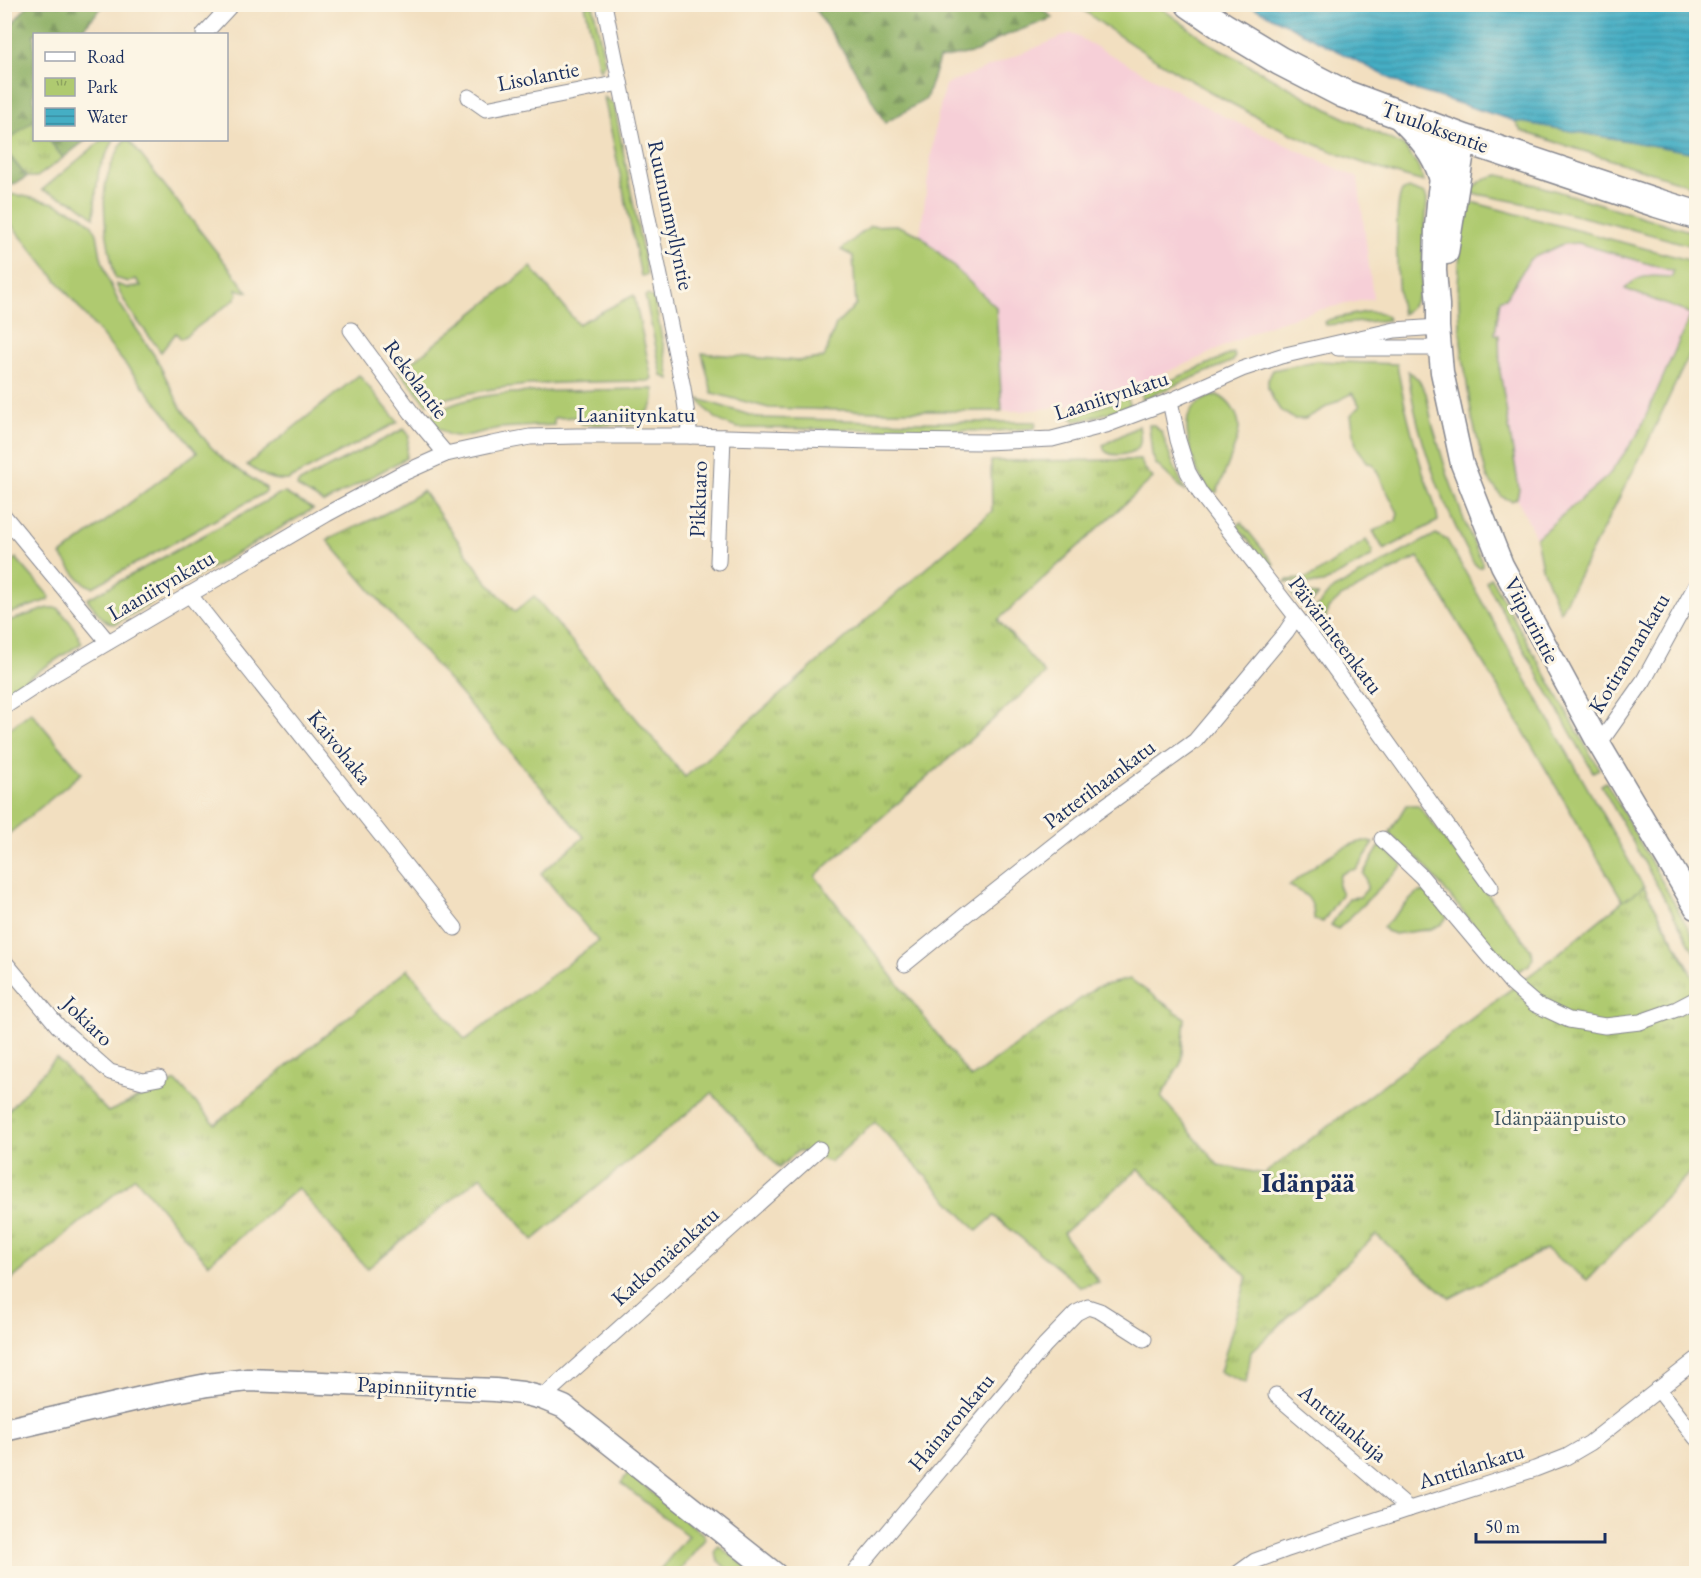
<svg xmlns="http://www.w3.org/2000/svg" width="1701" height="1578" font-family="'EB Garamond',serif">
  <defs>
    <pattern id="forest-firs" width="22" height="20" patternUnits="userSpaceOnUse" patternTransform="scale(1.5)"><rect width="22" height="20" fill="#8bae62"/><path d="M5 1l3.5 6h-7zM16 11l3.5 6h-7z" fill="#718e54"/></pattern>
    <pattern id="park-tufts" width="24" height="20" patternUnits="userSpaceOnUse" patternTransform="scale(1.5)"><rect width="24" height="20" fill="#afca70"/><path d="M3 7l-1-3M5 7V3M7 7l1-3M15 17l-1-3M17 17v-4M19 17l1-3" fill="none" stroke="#8ea45f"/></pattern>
    <pattern id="water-rules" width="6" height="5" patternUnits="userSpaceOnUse" patternTransform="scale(1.5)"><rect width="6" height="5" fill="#45aec4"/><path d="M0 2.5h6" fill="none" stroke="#398ea2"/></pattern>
  </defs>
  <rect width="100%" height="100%" fill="#fcf5e5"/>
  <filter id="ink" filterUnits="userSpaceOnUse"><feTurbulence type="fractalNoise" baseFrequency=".0167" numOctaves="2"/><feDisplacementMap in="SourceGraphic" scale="12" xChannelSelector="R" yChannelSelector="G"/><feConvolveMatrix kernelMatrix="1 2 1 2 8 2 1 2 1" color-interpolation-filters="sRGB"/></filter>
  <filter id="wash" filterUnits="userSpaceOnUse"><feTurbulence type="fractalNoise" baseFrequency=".008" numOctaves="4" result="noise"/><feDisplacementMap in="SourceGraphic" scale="24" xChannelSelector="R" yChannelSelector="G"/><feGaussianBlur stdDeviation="1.35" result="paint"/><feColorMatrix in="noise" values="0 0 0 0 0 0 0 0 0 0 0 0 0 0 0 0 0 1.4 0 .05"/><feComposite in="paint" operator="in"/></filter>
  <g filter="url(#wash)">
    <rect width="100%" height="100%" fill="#f2dfc0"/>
    <!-- built -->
    <g fill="#f6cfd7">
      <polygon points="1071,33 1225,117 1358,178 1373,298 1314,311 1269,325 1191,362 1140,383 1101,398 1069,406 1022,411 1002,411 996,307 920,235 935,129 945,85"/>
      <polygon points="1578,243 1673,271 1672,277 1643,277 1632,281 1691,313 1639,434 1609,475 1536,538 1517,498 1519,489 1500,373 1499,335 1495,334 1500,299 1506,298 1530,259 1563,244"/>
    </g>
    <!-- grass -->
    <g fill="#afca70" stroke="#657c67" stroke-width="1.5">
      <polygon points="585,5 593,5 605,63 600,70 598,64"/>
      <path d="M1077,5H1157L1211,44L1335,113L1404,146L1417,164L1424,182C1336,159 1252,118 1175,71C1141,51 1107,29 1077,5Z"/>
      <polygon points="604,97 614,104 647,275 641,276"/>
      <polygon points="1515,121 1696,153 1696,187 1521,131"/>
      <polygon points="102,140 114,140 99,169 96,192 94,217 76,203 42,190"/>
      <path d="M124,140H129L248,292L236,289L238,294L234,300L181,339L176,333L161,352C145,330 126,309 116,284L128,288L141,286L136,279L128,282L115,278C109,249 102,219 105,188C107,171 116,154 124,140Z"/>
      <path d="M1499,175L1520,180L1696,233V247C1622,226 1548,207 1471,193C1478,181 1486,177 1499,175Z"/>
      <path d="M1408,188L1425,194L1427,200L1421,287C1417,299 1414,307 1402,314C1397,293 1393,209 1402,191Z"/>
      <path d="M8,194L23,196L54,203L81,215L92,225L97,234L101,257L108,279L119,303L156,358L181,408L210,446L225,461L266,488V492L93,587C79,584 69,565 61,555L197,452L5,217V198Z"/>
      <path d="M1468,201L1696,262V340L1647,444L1560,612L1542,568L1536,538L1609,475L1638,434L1691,314L1625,289C1639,273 1653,276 1672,277L1673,271L1578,243L1563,244L1530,259L1506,298L1500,299L1495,334L1499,335L1500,371L1519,489L1517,498L1512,501L1502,497L1487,477L1472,418L1461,343L1458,286L1461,231Z"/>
      <polygon points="896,225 920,235 996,307 1002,411 875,411 769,408 712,393 702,353 797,361 824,358 836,325 856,305 853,256 841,250 870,226"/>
      <path d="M531,267L578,324L634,295L652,379L648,381C574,382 498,381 427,404L398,369L412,362Z"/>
      <polygon points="648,295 654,299 670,379 662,376 645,296"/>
      <path d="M1366,312C1376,312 1384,311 1389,320L1325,325L1324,322L1331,319Z"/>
      <polygon points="1233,353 1235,356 1233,361 1141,400 1142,393"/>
      <path d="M1316,361L1397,364C1403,402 1413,439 1424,475C1429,490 1437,505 1438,521L1384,550L1373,531L1396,521L1398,513L1373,464L1368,463L1356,446L1351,415L1360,406L1352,393L1305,419H1294L1280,410L1273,399L1268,388V380L1273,370Z"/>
      <path d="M1408,371L1418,379L1426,393L1432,423L1447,473L1464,520L1482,563V567H1478L1473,562C1442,503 1416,437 1408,371Z"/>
      <path d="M359,375L398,422L288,480C271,482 261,474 247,465Z"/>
      <path d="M654,389C655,406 652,408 639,419L640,425L581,424L580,417L554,418V425L499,428L462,437L449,435L437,427L428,417C466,391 523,392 566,391C596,390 625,389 654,389Z"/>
      <path d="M1217,395C1229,400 1240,415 1239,429C1238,443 1223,477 1217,492L1214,493C1197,483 1184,438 1188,418C1191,406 1205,397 1217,395Z"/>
      <polygon points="1125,398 1128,399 1131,405 1088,419 1075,421 1070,417"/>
      <path d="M699,399L759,418L915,422H1036L1035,428L996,431L737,428C719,422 708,415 699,399Z"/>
      <polygon points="1149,425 1154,425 1162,433 1173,464 1186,492 1156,464 1152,454"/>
      <path d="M1139,426C1140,433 1142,440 1139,446C1135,454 1116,457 1108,453C1104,451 1104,449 1103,445Z"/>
      <polygon points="404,429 409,435 406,458 324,503 297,487 298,483"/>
      <path d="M285,493L313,509L115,624C103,624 95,608 87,599L279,494Z"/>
      <polygon points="1241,522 1274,564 1269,566 1237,526"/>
      <polygon points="1436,534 1447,540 1690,969 1554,957 1623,901 1493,679 1418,557 1341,597 1328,609 1322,629 1310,616 1330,591"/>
      <polygon points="1366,540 1373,551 1371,557 1323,583 1314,584 1285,582 1287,580 1304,579 1314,575"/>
      <polygon points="16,558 50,597 48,600 5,615 5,567"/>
      <polygon points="1491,578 1599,769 1593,772 1486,582"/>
      <polygon points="1291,593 1318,595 1305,610"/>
      <polygon points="49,608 58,608 71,623 82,643 5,693 5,622"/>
      <polygon points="31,712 82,773 5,837 5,732"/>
      <polygon points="1606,782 1696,942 1696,955 1601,785"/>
      <polygon points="1406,805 1418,805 1530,948 1533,957 1529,965 1515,973 1504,962 1420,860 1390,835 1390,832"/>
      <path d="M1364,841L1374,843L1356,870H1349L1340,875L1338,886L1342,893L1323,922L1314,919C1314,899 1306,893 1289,886C1311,868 1335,847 1364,841Z"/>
      <polygon points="1382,846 1403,865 1338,929 1331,925 1349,898 1360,897 1367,889 1366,878 1363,874 1379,847"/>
      <polygon points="1421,892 1427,894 1447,917 1442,924 1431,929 1395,934 1386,931 1383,927 1416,894"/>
      <polygon points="628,1473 704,1535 705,1539 678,1573 657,1573 688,1536 621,1483"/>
      <path d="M719,1546L754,1573H732C724,1566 715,1561 715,1550Z"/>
    </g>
    <!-- forest -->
    <g fill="url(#forest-firs)" stroke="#536e60" stroke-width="1.5">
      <polygon points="28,5 104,5 78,34 34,34 34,121 5,143 5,32"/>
      <polygon points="812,5 1038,5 1053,18 999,38 977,52 939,59 926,99 885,123 849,60"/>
      <polygon points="49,140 86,140 63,158"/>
      <polygon points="4,150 27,177 12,185 5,184"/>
    </g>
    <!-- park -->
    <g fill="url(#park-tufts)" stroke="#657c67" stroke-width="1.5">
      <polygon points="34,120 34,140 49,140 63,158 37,177 27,177 5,150 5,143"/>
      <polygon points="1140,460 1145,469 1153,478 998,620 1045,674 815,876 971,1078 1097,987 1130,979 1185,1018 1181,1063 1161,1097 1218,1165 1264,1174 1554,957 1623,901 1644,887 1696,983 1696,1166 1587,1280 1546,1249 1450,1298 1376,1235 1251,1352 1246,1383 1220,1372 1247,1277 1139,1169 1063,1233 1099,1282 1081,1287 994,1216 977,1231 875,1122 830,1162 798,1151 779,1168 712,1093 533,1240 481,1176 367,1269 298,1188 208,1264 135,1177 5,1285 4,1115 56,1058 108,1112 176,1081 215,1124 408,969 465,1040 598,941 541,873 584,837 327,540 386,513 423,491 485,579 515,612 534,596 685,777 992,511 991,461"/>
    </g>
    <!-- water -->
    <polygon fill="url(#water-rules)" stroke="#306e91" stroke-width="1.5" points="1249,5 1696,5 1696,153 1515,121 1409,88"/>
  </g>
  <g filter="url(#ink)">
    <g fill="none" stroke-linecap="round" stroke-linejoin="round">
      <defs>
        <g id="street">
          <polyline points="604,4 683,388 690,436"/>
          <polyline points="204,34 232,4"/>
          <polyline points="469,97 486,109 620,83"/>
          <polyline points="351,330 414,416 446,454"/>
          <polyline points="1338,348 1440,348"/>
          <polyline points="1170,401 1178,440 1188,472 1200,493 1312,637 1491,887"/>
          <polyline points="4,516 108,642"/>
          <polyline points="718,562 723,437"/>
          <polyline points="189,594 455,928"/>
          <polyline points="4,707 54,674 327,514 399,475 446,454 492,444 530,437 577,436 690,436 873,441 985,442 1052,439 1106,425 1170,401 1242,369 1281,356 1395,330 1438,327"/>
          <polyline points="1599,744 1644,680 1696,585"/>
          <polyline points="1382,839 1421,876 1512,984 1535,1004 1569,1020 1605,1026 1640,1022 1677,1009 1696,999"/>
          <polyline points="4,961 58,1026 110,1072 143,1081 159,1078"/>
          <polyline points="905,964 959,920 1083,822 1195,741 1286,632 1296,617"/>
          <polyline points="1658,1389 1696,1438"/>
          <polyline points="1276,1395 1409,1509"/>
          <polyline points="542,1398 819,1149"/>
          <polyline points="853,1574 1045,1345 1076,1313 1088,1307 1100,1311 1144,1339"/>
          <polyline points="1237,1574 1255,1561 1285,1550 1409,1509 1535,1469 1566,1457 1590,1443 1696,1360"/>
        </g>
        <g id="secondary">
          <path d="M1398,117C1416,135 1433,151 1440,177"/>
          <polyline points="1448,133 1439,192 1436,227 1435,270 1438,305 1438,327 1442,372 1462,464 1502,565 1599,744 1696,908"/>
          <polyline points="1447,253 1465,139"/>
          <polyline points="4,1430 146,1397 207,1385 248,1380 495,1390 522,1393 542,1398 564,1407 775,1574"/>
        </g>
        <polyline id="highway" points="1190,4 1222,26 1280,61 1344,94 1465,139 1657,203 1696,215"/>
      </defs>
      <!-- street casing -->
      <use href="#street" stroke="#86878f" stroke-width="17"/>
      <!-- secondary casing -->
      <use href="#secondary" stroke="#86878f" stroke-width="25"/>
      <!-- highway casing -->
      <use href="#highway" stroke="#86878f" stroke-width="31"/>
      <!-- street -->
      <use href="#street" stroke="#fff" stroke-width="15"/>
      <!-- secondary -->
      <use href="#secondary" stroke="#fff" stroke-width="22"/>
      <!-- highway -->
      <use href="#highway" stroke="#fff" stroke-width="28"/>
    </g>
  </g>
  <g text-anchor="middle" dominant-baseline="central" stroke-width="6" stroke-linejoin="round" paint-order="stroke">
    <!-- street labels -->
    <g font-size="22" fill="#1b2f5e" stroke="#fcf5e5">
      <text transform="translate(538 76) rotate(-11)">Lisolantie</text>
      <text transform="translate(1435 127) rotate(20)">Tuuloksentie</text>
      <text transform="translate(671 215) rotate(78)">Ruununmyllyntie</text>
      <text transform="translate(416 379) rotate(53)">Rekolantie</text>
      <text transform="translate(1111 395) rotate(-18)">Laaniitynkatu</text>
      <text x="636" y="414">Laaniitynkatu</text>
      <text transform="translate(698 499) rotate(-88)">Pikkuaro</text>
      <text transform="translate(161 585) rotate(-30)">Laaniitynkatu</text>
      <text transform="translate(1532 620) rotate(62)">Viipurintie</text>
      <text transform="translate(1336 635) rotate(53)">Päivärinteenkatu</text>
      <text transform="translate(1629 653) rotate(-59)">Kotirannankatu</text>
      <text transform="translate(340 747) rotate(51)">Kaivohaka</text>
      <text transform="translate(1099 784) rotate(-37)">Patterihaankatu</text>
      <text transform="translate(88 1021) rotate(44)">Jokiaro</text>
      <text transform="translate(665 1256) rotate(-42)">Katkomäenkatu</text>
      <text transform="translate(417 1387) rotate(3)">Papinniityntie</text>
      <text transform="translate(951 1422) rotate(-50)">Hainaronkatu</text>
      <text transform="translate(1343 1423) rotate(40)">Anttilankuja</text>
      <text transform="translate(1471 1466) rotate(-17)">Anttilankatu</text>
    </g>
    <!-- park labels -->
    <g font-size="22" fill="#405662" stroke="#fcf5e5">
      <text x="1560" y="1117">Idänpäänpuisto</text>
    </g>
    <!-- district labels -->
    <g font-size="28" font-weight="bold" fill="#1b2f5e" stroke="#fcf5e5">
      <text x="1308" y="1182">Idänpää</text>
    </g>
  </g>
  <!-- margin -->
  <rect width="1701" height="1578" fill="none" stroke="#fcf5e5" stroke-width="24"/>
  <!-- legend -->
  <rect x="33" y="33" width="195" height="108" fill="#fcf5e5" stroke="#a2a6af" stroke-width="1.5"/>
  <rect x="45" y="52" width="30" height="9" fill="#ffffff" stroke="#a2a6af" stroke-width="1.5"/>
  <text x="87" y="63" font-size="18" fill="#1b2f5e">Road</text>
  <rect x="45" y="78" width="30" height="18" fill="url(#park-tufts)" stroke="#a2a6af" stroke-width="1.5"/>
  <text x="87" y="93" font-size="18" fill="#1b2f5e">Park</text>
  <rect x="45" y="108" width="30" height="18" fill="url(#water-rules)" stroke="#a2a6af" stroke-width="1.5"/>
  <text x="87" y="123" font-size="18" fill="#1b2f5e">Water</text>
  <!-- scale -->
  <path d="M1476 1533v9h129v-9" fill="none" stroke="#1b2f5e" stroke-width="3"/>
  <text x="1485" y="1533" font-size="18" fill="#1b2f5e" stroke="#fcf5e5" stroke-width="4.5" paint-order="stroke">50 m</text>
</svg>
